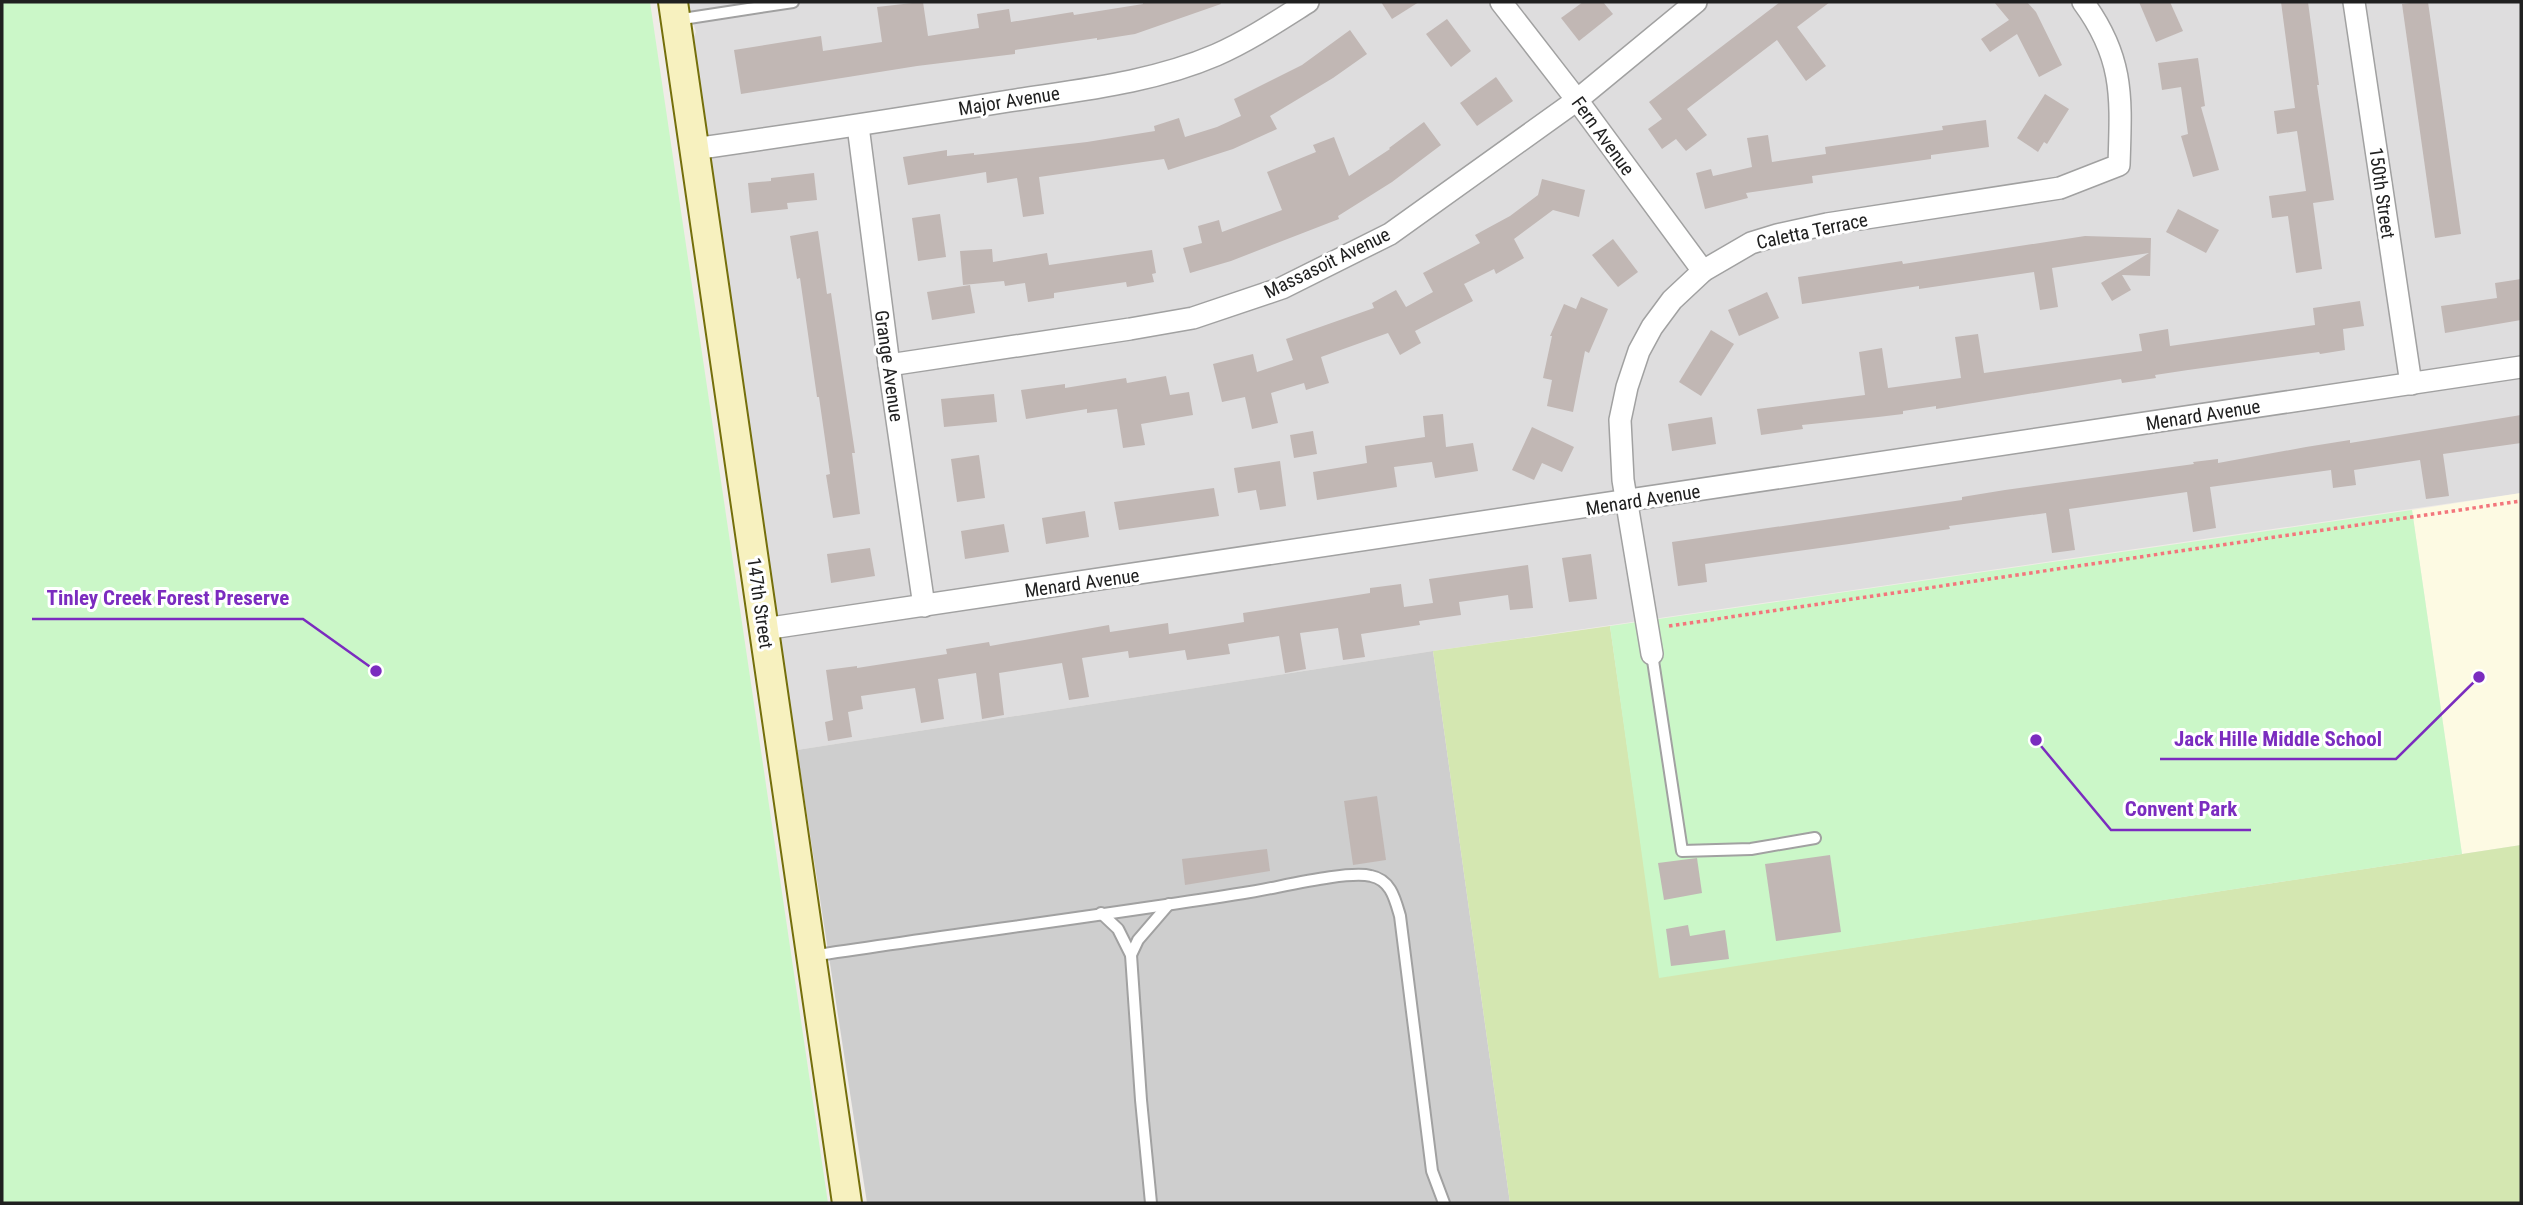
<svg xmlns="http://www.w3.org/2000/svg" width="2523" height="1205" font-family="'Roboto Condensed',sans-serif">
  <rect width="100%" height="100%" fill="#f0ece7"/>
  <!-- residential -->
  <polygon fill="#deddde" points="687,2 2521,2 2521,493 1433,651 797,750 691,43 696,32"/>
  <!-- education -->
  <polygon fill="#fdfae3" points="2521,493 2521,845 2462,854 2412,510"/>
  <!-- religious -->
  <polygon fill="#cecece" points="1433,651 1510,1203 867,1203 797,750"/>
  <!-- grass -->
  <polygon fill="#d4e7b1" points="1610,626 1660,977 2521,845 2521,1203 1510,1203 1433,651"/>
  <!-- park -->
  <g fill="#cbf7c8">
    <polygon points="2,2 650,2 828,1203 2,1203"/>
    <polygon points="2412,510 2462,854 1659,978 1610,626"/>
  </g>
  <!-- building -->
  <g fill="#c1b7b4">
    <polygon points="921,2 923,2 928,36 979,28 977,14 1009,9 1011,22 1073,12 1074,15 1143,4 1143,2 1220,2 1221,4 1135,34 1097,40 1097,38 1015,50 1015,54 917,66 741,94 734,50 821,36 823,51 882,42 877,7"/>
    <polygon points="1381,2 1419,2 1392,19"/>
    <polygon points="1583,2 1603,2 1613,14 1579,41 1561,18"/>
    <polygon points="1780,2 1830,2 1797,27 1826,66 1806,81 1777,40 1687,109 1707,135 1686,151 1676,139 1662,149 1648,129 1662,119 1649,102"/>
    <polygon points="1994,2 2027,2 2036,12 2062,65 2039,77 2017,34 1990,52 1981,39 2009,20"/>
    <polygon points="2139,2 2170,2 2183,31 2156,42"/>
    <polygon points="2281,2 2308,2 2319,85 2317,85 2334,200 2313,203 2322,269 2296,273 2288,216 2272,218 2269,196 2306,191 2297,131 2277,134 2274,111 2295,108"/>
    <polygon points="2419,2 2428,2 2461,234 2435,238 2402,4"/>
    <polygon points="1447,19 1471,51 1451,67 1426,34"/>
    <polygon points="1350,30 1367,54 1333,78 1270,116 1277,129 1233,149 1168,170 1164,159 1039,177 1044,214 1023,217 1017,178 987,183 986,172 908,185 903,157 947,150 947,156 974,153 974,155 1087,142 1155,131 1154,126 1179,118 1185,137 1217,127 1241,116 1234,99 1302,65"/>
    <polygon points="2198,58 2205,106 2201,107 2219,170 2193,177 2181,136 2188,134 2181,87 2162,90 2158,63"/>
    <polygon points="1496,77 1513,101 1477,126 1460,103"/>
    <polygon points="2045,94 2069,109 2047,144 2044,142 2038,152 2017,138"/>
    <polygon points="1986,120 1989,147 1931,155 1931,159 1812,176 1813,183 1746,193 1748,198 1705,209 1696,173 1711,169 1713,176 1752,167 1747,138 1768,135 1772,162 1826,154 1825,147 1943,130 1942,126"/>
    <polygon points="1424,122 1441,145 1392,182 1338,216 1339,219 1231,261 1190,273 1183,248 1202,243 1198,226 1219,220 1222,232 1282,210 1267,172 1316,152 1313,145 1334,137 1349,176 1390,149 1389,148"/>
    <polygon points="814,173 817,200 787,203 788,209 751,213 748,183 771,181 771,178"/>
    <polygon points="1542,179 1585,190 1579,217 1553,210 1514,239 1524,258 1496,274 1494,269 1464,284 1473,301 1415,331 1421,343 1400,355 1388,333 1321,357 1329,383 1306,390 1304,383 1271,393 1278,423 1252,429 1245,397 1222,402 1213,364 1253,354 1257,372 1293,360 1286,339 1374,308 1372,303 1396,290 1406,307 1433,292 1423,273 1480,243 1475,235 1510,216 1538,195"/>
    <polygon points="2178,209 2219,230 2206,253 2166,232"/>
    <polygon points="940,214 946,257 918,261 912,218"/>
    <polygon points="818,231 827,294 831,293 855,453 852,453 860,514 833,518 826,475 830,474 819,397 817,397 800,278 797,279 790,236"/>
    <polygon points="2085,236 2151,238 2150,276 2122,275 2131,290 2112,301 2101,283 2149,253 2052,268 2058,307 2040,310 2034,272 1919,289 1919,286 1802,304 1798,277 1902,261 1903,264"/>
    <polygon points="1613,239 1638,272 1618,287 1592,255"/>
    <polygon points="992,249 993,262 1047,253 1049,265 1152,250 1156,273 1152,274 1154,282 1127,287 1126,282 1054,293 1054,298 1028,302 1025,283 1005,286 1004,281 963,285 960,251"/>
    <polygon points="2521,279 2521,320 2445,333 2441,306 2497,298 2495,283"/>
    <polygon points="970,285 975,313 932,320 927,292"/>
    <polygon points="1767,292 1779,318 1739,336 1728,310"/>
    <polygon points="1581,297 1608,309 1589,353 1585,351 1573,412 1547,406 1552,380 1543,378 1552,336 1550,336 1564,304 1576,309"/>
    <polygon points="2360,301 2364,326 2343,329 2345,350 2320,354 2319,352 2188,370 2155,375 2156,378 2122,383 2121,379 1936,409 1936,406 1903,411 1903,414 1878,417 1802,425 1803,429 1761,435 1757,409 1865,395 1859,352 1882,348 1888,388 1961,378 1955,337 1978,334 1984,373 2142,351 2139,334 2168,329 2170,346 2315,325 2313,308"/>
    <polygon points="1711,330 1734,344 1701,396 1679,382"/>
    <polygon points="1166,376 1170,395 1189,392 1193,415 1141,424 1145,445 1123,448 1117,409 1087,413 1087,409 1026,419 1021,390 1065,384 1065,388 1126,378 1127,383"/>
    <polygon points="994,394 997,422 944,427 941,399"/>
    <polygon points="1443,414 1446,447 1473,443 1478,471 1435,478 1432,462 1394,467 1397,487 1317,500 1313,472 1367,463 1365,446 1425,437 1423,416"/>
    <polygon points="2521,415 2521,443 2443,454 2449,496 2426,499 2420,460 2354,470 2356,485 2333,488 2331,470 2210,487 2216,528 2193,532 2187,492 2069,509 2075,550 2052,553 2046,513 1949,526 1950,529 1849,544 1705,564 1707,582 1678,586 1672,542 1962,500 1962,497 2005,490 2194,464 2193,462 2218,459 2218,463 2306,447 2350,440 2350,443"/>
    <polygon points="1712,417 1716,444 1672,451 1668,424"/>
    <polygon points="1532,427 1574,447 1562,472 1542,463 1534,480 1512,470"/>
    <polygon points="1313,431 1317,454 1294,458 1290,435"/>
    <polygon points="979,455 985,498 957,502 951,459"/>
    <polygon points="1280,461 1286,506 1260,510 1256,490 1238,493 1234,468"/>
    <polygon points="1214,488 1219,516 1119,530 1114,502"/>
    <polygon points="1085,511 1089,537 1046,544 1042,518"/>
    <polygon points="1004,524 1009,552 965,559 961,531"/>
    <polygon points="870,548 875,576 831,583 827,554"/>
    <polygon points="1591,554 1597,599 1569,602 1562,558"/>
    <polygon points="1528,565 1533,608 1510,610 1508,595 1459,602 1461,615 1419,621 1420,625 1361,634 1365,657 1343,660 1338,628 1300,633 1306,669 1285,673 1279,636 1228,644 1230,654 1187,660 1185,650 1129,658 1128,651 1082,658 1089,697 1069,700 1062,663 999,673 1004,715 982,719 976,673 938,679 944,719 921,723 915,688 861,696 863,709 848,712 852,737 828,741 825,722 833,720 826,670 857,666 857,668 947,654 946,649 989,642 990,646 1109,625 1110,632 1168,623 1169,634 1244,622 1243,613 1370,593 1370,588 1401,584 1404,607 1433,603 1429,579"/>
    <polygon points="1377,796 1386,860 1353,865 1344,801"/>
    <polygon points="1267,849 1270,871 1185,885 1182,859"/>
    <polygon points="1830,855 1841,932 1776,941 1765,864"/>
    <polygon points="1697,858 1702,893 1664,900 1658,863"/>
    <polygon points="1688,925 1690,936 1725,930 1729,959 1671,966 1666,929"/>
  </g>
  <g fill="none" stroke-linecap="round" stroke-linejoin="round">
    <defs>
      <g id="service">
        <polyline points="676,20 793,2"/>
        <polyline points="1652,654 1682,851 1751,849 1815,838"/>
        <polyline points="1101,913 1118,929 1131,955 1141,1100 1151,1203"/>
        <polyline points="1131,955 1138,940 1169,904"/>
        <path d="M811,956C956,934 1100,916 1244,893C1273,889 1346,870 1371,876C1391,880 1395,899 1400,916L1432,1171L1444,1203"/>
      </g>
      <g id="minor">
        <polyline points="1501,2 1577,100 1703,271"/>
        <polyline points="2354,2 2411,384"/>
        <polyline points="858,126 889,365 924,606"/>
        <path d="M694,149C800,134 904,118 1009,101C1079,90 1151,83 1216,55C1248,41 1278,21 1308,2"/>
        <polyline points="889,365 1130,329 1193,318 1282,288 1390,234 1577,100 1696,2"/>
        <polyline points="764,629 2521,367"/>
        <path d="M1652,654L1623,480L1620,420L1627,387L1639,351L1652,327L1672,300L1703,271L1751,243L1777,235L1827,224L2060,188L2119,165C2121,99 2125,59 2083,2"/>
      </g>
      <polyline id="secondary" points="673,2 847,1203"/>
    </defs>
    <!-- service casing -->
    <use href="#service" stroke="#a1a1a1" stroke-width="14"/>
    <!-- minor casing -->
    <use href="#minor" stroke="#a1a1a1" stroke-width="24"/>
    <!-- secondary casing -->
    <use href="#secondary" stroke="#746f0b" stroke-width="32"/>
    <!-- path -->
    <polyline stroke="#f3767c" stroke-width="3.5" stroke-dasharray="3.5 3.5" stroke-linecap="butt" points="1669,626 2521,501"/>
    <!-- service -->
    <use href="#service" stroke="#fff" stroke-width="10"/>
    <!-- minor -->
    <use href="#minor" stroke="#fff" stroke-width="21"/>
    <!-- secondary -->
    <use href="#secondary" stroke="#f7f1bf" stroke-width="28"/>
  </g>
  <g text-anchor="middle" dominant-baseline="central" stroke-width="6" stroke-linejoin="round" paint-order="stroke">
    <!-- street labels -->
    <g font-size="19" fill="#202020" stroke="#fff">
      <text transform="translate(1009 101) rotate(-9)">Major Avenue</text>
      <text transform="translate(1603 136) rotate(54)">Fern Avenue</text>
      <text transform="translate(2382 193) rotate(82)">150th Street</text>
      <text transform="translate(1812 231) rotate(-12)">Caletta Terrace</text>
      <text transform="translate(1327 263) rotate(-26)">Massasoit Avenue</text>
      <text transform="translate(889 366) rotate(82)">Grange Avenue</text>
      <text transform="translate(2203 415) rotate(-9)">Menard Avenue</text>
      <text transform="translate(1643 500) rotate(-9)">Menard Avenue</text>
      <text transform="translate(1082 583) rotate(-8)">Menard Avenue</text>
      <text transform="translate(760 603) rotate(82)">147th Street</text>
    </g>
  </g>
  <!-- callouts -->
  <path fill="none" stroke="#7b2cbf" stroke-width="2.5" d="M376 671L303 619H32M2479 677L2396 759H2160M2036 740L2111 830H2251"/>
  <g fill="#7b2cbf" stroke="#fff" stroke-width="2.5">
    <circle cx="376" cy="671" r="7"/>
    <circle cx="2479" cy="677" r="7"/>
    <circle cx="2036" cy="740" r="7"/>
  </g>
  <g font-size="21" text-anchor="middle" font-weight="bold" fill="#7b2cbf" stroke="#fff" stroke-width="6" stroke-linejoin="round" paint-order="stroke">
    <text x="168" y="605">Tinley Creek Forest Preserve</text>
    <text x="2278" y="746">Jack Hille Middle School</text>
    <text x="2181" y="816">Convent Park</text>
  </g>
  <!-- border -->
  <rect width="2523" height="1205" fill="none" stroke="#202020" stroke-width="7"/>
</svg>
